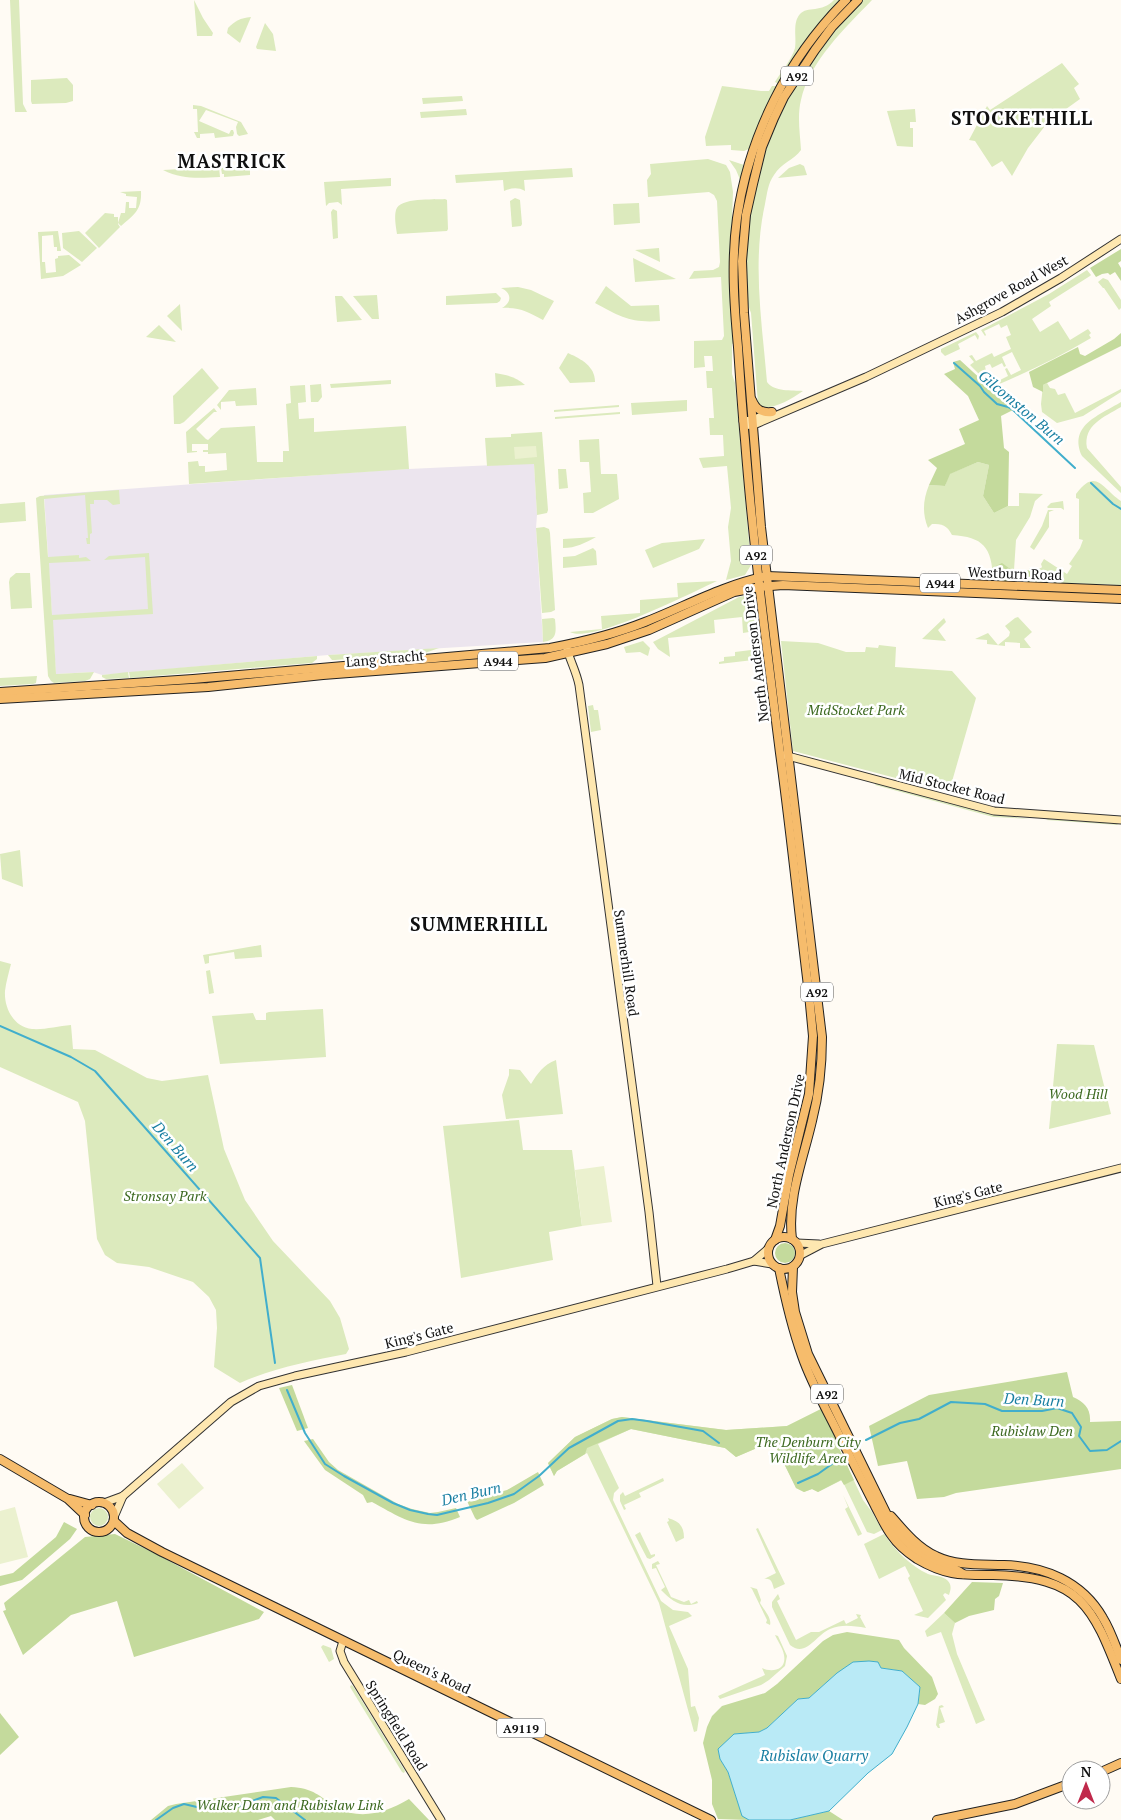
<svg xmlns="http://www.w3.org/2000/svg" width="1121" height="1820" font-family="'PT Serif',serif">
  <rect width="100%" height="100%" fill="#fffbf4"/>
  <!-- industrial -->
  <polygon fill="#ece5ee" points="534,463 537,515 536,528 543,642 328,655 102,675 93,672 56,674 44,495 387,470"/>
  <!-- green -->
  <g fill="#dceabd">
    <polygon points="10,0 19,0 23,104 27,112 15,112"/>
    <polygon points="194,0 203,18 213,33 212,36 197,36"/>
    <path d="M834,0H841C817,26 797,53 779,84L775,82C781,72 792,59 795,48C797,38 792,23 800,14C807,6 822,13 834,0Z"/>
    <path d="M863,0H872C846,27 809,62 801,100C797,116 800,133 801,150C794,160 781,163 774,175C768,183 767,194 765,204C752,262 762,323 767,382C774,392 792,390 803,391C791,399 778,407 764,408L758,404L751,313C742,290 744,262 747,238C756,145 797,65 863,0Z"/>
    <path d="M251,17L240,43L227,33L228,28C235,21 240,18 251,17Z"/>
    <polygon points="265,23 273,34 276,51 257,49 256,47"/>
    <polygon points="1062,63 1079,84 1074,88 1080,99 1048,122 1028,148 1012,176 1002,161 992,167 975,141 969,140 987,106 990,110"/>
    <polygon points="67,78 73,85 73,101 66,103 32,104 31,101 31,80"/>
    <polygon points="722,86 761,91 769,91 772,86 777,86 764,113 751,148 744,151 731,150 731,145 706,146 705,137"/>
    <polygon points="462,96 463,101 423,104 422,98"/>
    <polygon points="193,105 201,106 241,122 248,134 239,136 237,134 236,127 238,122 206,110 199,121 229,134 231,130 233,130 234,133 233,136 215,138 214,133 200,134 200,138 197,138 194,132 198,132 197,109 193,109"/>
    <polygon points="466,109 467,115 421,118 420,112"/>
    <polygon points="915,109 916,122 910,122 910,128 913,128 913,147 897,146 887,111"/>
    <polygon points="708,159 726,165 730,172 733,192 730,273 734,343 732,344 732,374 735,383 751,565 745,575 726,580 731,561 728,527 731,508 727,466 703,468 699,458 724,456 723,435 710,435 709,418 714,418 712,388 707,388 706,371 713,371 712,356 704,356 705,367 694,368 694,341 722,340 724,336 721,277 689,279 694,271 713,270 719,267 720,262 717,201 714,195 709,192 648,197 647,180 651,174 650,164"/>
    <polygon points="729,160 744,165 741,182 736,170"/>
    <polygon points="800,164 804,166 807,175 778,178 789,168"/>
    <polygon points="250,166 250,175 224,177 224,174 222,174 221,168"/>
    <path d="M219,167L220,177C200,178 183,180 163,170Z"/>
    <path d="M572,168L573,177L524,180L525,191C518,187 511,188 504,191L503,180L456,183L455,175Z"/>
    <polygon points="391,178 391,186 341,189 342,205 338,202 329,203 326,206 324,182"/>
    <path d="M141,191C142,210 134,215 121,226L118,223L121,213H125L126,202H129V208H136L137,197L126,196V194L120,192Z"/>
    <polygon points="515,198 520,200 522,224 521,226 512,227 510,201"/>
    <path d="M445,199L447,200L448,229L447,231L397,234C396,227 394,217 396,210C400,197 433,200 445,199Z"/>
    <polygon points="639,203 640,223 614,225 613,204"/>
    <polygon points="333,209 337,211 338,238 333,239 331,212"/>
    <polygon points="105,213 114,214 114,217 118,217 118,224 120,227 99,248 85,233"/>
    <polygon points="58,231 61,251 57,251 57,247 54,247 53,235 42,236 42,262 45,262 46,273 56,272 55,259 58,258 58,256 69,255 81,265 63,276 41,279 38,232"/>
    <polygon points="79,231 97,248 82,262 63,248 62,233"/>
    <polygon points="659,248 660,262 635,250"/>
    <polygon points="633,258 676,279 635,282"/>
    <path d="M1087,270L1091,275L1090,276L1049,302L1051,306L1032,319L1040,332L1058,321L1070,340L1088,329L1091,333L1089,335L1091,338C1061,356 1030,371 997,385L998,390H995L988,381L989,380L992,384L1008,376L1005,369L1007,368L1011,375L1021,370L1012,352L1002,357L1006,366L1004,367L1002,363L992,368L990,364L985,366L987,376L982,377L970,365L974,362L969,356L972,355L976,361L992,353L994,357L1011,349L1006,337L1011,335L1007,325L1001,328L999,324L984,331L986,335L985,336L981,330L1049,294Z"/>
    <polygon points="1103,278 1108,280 1121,300 1121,308 1119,310 1104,288 1103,288 1098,282"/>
    <path d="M606,286L631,306L659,305L660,321C630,323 621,317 595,303Z"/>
    <path d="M518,287L531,290L554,301L543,320C528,312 520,307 502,308C512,302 512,293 501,288Z"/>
    <polygon points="496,293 501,298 500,301 497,303 446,305 446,296"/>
    <polygon points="377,295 379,319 372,319 353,296"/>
    <polygon points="335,296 342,296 362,320 337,322"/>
    <polygon points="180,304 182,331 167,316"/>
    <polygon points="159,325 176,342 146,337"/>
    <polygon points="976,332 979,336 978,340 975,335 958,344 960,349 945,356 941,352 941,349"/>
    <path d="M568,353C581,359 595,366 595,382L570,383L559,368Z"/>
    <polygon points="202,368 219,388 184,422 180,424 174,424 173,396"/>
    <path d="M495,373C507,375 516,377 525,385L496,387Z"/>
    <polygon points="391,380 391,384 331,388 330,384"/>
    <polygon points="1047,383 1050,388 1055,389 1058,395 1065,393 1075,413 1121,389 1121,392 1083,416 1057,423 1042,412 1041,404 1043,385"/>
    <polygon points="321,384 322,397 318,402 311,402 310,385"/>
    <polygon points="305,385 306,402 298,403 299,419 314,418 314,432 406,426 409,469 189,484 188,462 198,461 199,466 205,466 205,472 227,470 226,453 208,454 208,452 203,452 203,450 208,450 208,444 192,444 192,451 197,451 197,452 187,453 186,432 214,408 217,412 214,412 196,429 206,439 208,440 221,428 255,426 257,462 283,462 283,451 289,451 286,404 291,403 290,386"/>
    <polygon points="256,388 257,405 236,406 235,401 221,402 221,410 217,405 229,390"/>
    <polygon points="687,400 687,411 632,415 631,403"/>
    <path d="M1121,402V407C1104,417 1083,425 1087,448L1121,487V493L1082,456C1068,425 1100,415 1121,402Z"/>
    <polygon points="619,405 619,407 554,412 554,410"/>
    <polygon points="620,412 620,414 555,419 555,417"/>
    <polygon points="542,432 548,510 547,513 537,515 534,464 487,466 485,438 511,437 511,434"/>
    <polygon points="599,439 601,474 617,474 619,499 593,513 584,513 583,493 591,492 589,462 580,462 579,440"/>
    <path d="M978,462L989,465L983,496L994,513L1008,506H1019V493L1043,494L1035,501L1030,517L1016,540L1014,570H1029V568H1041L1042,567L1041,564L1044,559L1067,574L1072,566L1069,564L1080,548L1083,540L1079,539V499L1076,498V494C1096,467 1102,488 1121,501V585L1001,581L993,579C992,547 983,537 952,535C947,525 942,524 932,524L928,528C922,513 923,500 929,485L945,486L949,474Z"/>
    <polygon points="558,469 566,469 568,488 559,489"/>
    <polygon points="119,490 120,504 113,505 107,500 94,500 94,504 90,504 92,533 90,534 90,544 87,544 86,538 88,538 85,495 44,499 48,557 79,555 79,558 86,557 91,561 49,563 52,615 148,609 145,557 104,560 109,556 149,553 153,614 53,620 56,674 94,672 90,679 85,681 54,683 51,681 48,676 36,498 40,496"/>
    <polygon points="1063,501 1064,510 1061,508 1048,508 1047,507 1051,503"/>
    <polygon points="25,502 26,521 0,523 0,504"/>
    <polygon points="1048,510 1054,510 1049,512 1049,527 1034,550 1030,547 1042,526"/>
    <polygon points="544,527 549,529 550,533 555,610 551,612 542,613 536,528"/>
    <path d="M596,537C585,543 576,548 563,548V539Z"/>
    <polygon points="705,539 699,549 653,568 645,550 662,543"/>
    <polygon points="593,548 596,551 597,565 563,568 563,557 575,556"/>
    <polygon points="16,573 30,573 32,608 11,609 9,582 10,578"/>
    <path d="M717,581C693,592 591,644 570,632L602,629L601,616L640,613V600L678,597L677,583Z"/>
    <polygon points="744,596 749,598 755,606 762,659 719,664 719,662 724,661 724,657 735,656 735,652 751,650 749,632 743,633 742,617 714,620 715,633 668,638 670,657 658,649 653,642 739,597"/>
    <polygon points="1018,617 1032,632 1024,639 1031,648 1020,648 1020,643 1005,642 1005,646 987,644 987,640 975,639 988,633 998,645 1009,636 1010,632 1005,626 1015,618"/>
    <path d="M553,618L555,619C556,631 558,640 543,642L542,619Z"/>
    <polygon points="944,618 946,622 938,630 946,641 922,639"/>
    <polygon points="643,641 650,648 648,656 640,652 626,653 624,647"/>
    <polygon points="781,641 818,643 846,652 865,652 866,647 878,648 879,645 896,647 895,667 952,671 976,698 949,792 793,751"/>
    <polygon points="439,648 425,653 335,660 332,660 328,655"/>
    <polygon points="317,656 317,659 312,663 130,678 129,672"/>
    <polygon points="128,672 129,678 106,679 102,677 102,675"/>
    <polygon points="37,676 36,683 33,684 0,686 0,678"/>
    <polygon points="593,705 594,710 598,710 601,730 591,732 588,706"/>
    <polygon points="876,783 993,815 1032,819 993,817 875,785"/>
    <polygon points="1048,819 1117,824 1118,825 1046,820"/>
    <polygon points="20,850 23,887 2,879 0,854"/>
    <polygon points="261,945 262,957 235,959 234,952 209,956 209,963 205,964 203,955"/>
    <path d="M0,961L11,964C9,972 6,982 5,991C4,1007 13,1027 32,1029C44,1030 58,1026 71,1025L73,1049L95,1050L147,1078L162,1081L208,1075L224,1149L245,1200L273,1241L330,1301L340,1318L349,1349L346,1354C310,1361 274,1368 240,1383L214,1367L217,1328L216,1310L209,1297L193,1282L149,1267L117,1263L105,1255L97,1239L85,1121L78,1102L0,1067Z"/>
    <polygon points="210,970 214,993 209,994 206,971"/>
    <polygon points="323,1009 326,1057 220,1064 212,1016 253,1013 256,1020 266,1020 266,1013 269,1012"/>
    <polygon points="1057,1044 1094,1045 1111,1114 1049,1129"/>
    <path d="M556,1060L563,1114L506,1119L502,1095L509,1075V1069L520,1070L531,1084C538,1073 543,1065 556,1060Z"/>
    <polygon points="519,1120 523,1150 572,1150 582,1226 549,1232 553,1260 461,1278 443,1126"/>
    <polygon points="823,1408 837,1439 835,1440 863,1500 872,1512 882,1530 874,1534 867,1532 842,1480 818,1492 812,1489 804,1492 796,1488 773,1441 736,1457 725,1448 631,1429 598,1444 619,1488 614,1493 613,1500 661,1601 673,1610 688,1612 692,1616 669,1626 688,1669 691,1707 695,1706 699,1718 697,1731 694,1732 659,1603 587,1453 557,1471 554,1476 548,1463 575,1437 612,1419 622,1417 726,1430 787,1426"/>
    <polygon points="663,1478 664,1481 639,1493 641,1497 624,1505 626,1509 624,1510 620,1501 620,1495 623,1492 625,1496"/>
    <polygon points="843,1495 862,1534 858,1536 845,1509 848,1507"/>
    <circle cx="99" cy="1517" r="9"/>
    <path d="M668,1518C679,1521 684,1526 684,1538L676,1542L667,1522L669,1521Z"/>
    <path d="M758,1528L785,1584L774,1589C772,1583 772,1578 764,1579L776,1573L756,1529Z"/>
    <polygon points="640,1532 651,1555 655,1554 655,1556 650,1559 647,1558 635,1535"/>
    <path d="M884,1534C896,1551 909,1565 928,1574C934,1576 943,1576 947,1580C952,1585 951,1589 949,1595L945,1593L943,1595L946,1600L928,1618L914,1615L923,1611L908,1578L910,1576L905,1566L879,1579L864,1544Z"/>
    <path d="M658,1561L660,1564L656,1565L671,1597L684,1602L689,1600L691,1604L697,1601L698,1603C682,1609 672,1601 661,1590L665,1587L656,1568L652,1569V1564Z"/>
    <path d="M750,1587L757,1589L761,1600L760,1603C764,1610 772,1618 770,1625L766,1623L767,1620L752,1589Z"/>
    <path d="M778,1594L780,1599L777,1601L796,1640L811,1632H819L844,1620L846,1624L858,1618L856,1614L861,1615L860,1617L866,1628C853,1626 842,1624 830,1629C816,1635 806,1658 790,1645L772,1607V1602Z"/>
    <polygon points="944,1613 955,1623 952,1634 957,1654 985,1720 976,1724 941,1632 927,1637 925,1631"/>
    <path d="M775,1635L778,1636L787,1656L785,1666L769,1680L761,1685L720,1699L718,1696L765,1675L762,1668C772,1673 787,1670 784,1655C783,1648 778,1642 775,1635Z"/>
    <polygon points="323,1645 331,1648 334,1659 329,1662 321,1647"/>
    <polygon points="351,1685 353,1686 405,1771 404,1773 402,1772 350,1687"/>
    <polygon points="942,1705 944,1707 940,1708 945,1722 939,1724 940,1728 938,1728 936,1725 939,1706"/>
  </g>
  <!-- forest -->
  <g fill="#c4da9c">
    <polygon points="1121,249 1121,261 1118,263 1121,268 1121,281 1115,272 1110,275 1108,273 1102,274 1096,277 1090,268"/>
    <polygon points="1121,333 1121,346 1043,385 1043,392 1033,387 1029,372 1078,347 1080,354 1085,356 1114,339"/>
    <polygon points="960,360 997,394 1001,399 1014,396 1016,405 1013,410 1001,416 1004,448 1009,452 1008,506 994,513 983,496 989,465 978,462 950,474 945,486 929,485 937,468 928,460 965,444 959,429 979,420 968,396 944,374 955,369 953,362"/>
    <polygon points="1002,563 1013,571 1039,571 1044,582 1001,581 993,579 992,568"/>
    <circle cx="785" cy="1253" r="10"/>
    <path d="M1067,1372L1073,1397C1084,1402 1091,1408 1090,1422L1121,1421V1469L956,1493L944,1497L917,1499L907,1461L878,1466L869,1426L929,1395Z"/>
    <polygon points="292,1385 308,1428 297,1431 279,1388"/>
    <polygon points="823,1408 837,1439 835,1440 854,1480 844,1485 841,1480 818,1492 812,1489 804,1492 796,1488 773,1441 736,1457 725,1448 631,1429 587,1448 585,1454 557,1471 554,1476 548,1463 575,1437 612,1419 622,1417 726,1430 787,1426"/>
    <path d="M313,1439L329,1462L338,1470L398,1504L412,1509L430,1513L438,1512L456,1508L460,1517C422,1533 405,1520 372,1502L367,1503L363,1495L325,1470L304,1441Z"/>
    <polygon points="538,1472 544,1485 514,1503 477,1520 475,1518 467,1501 507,1490"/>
    <polygon points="64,1522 77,1529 70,1539 22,1580 0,1586 0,1576 13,1573 56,1537"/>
    <polygon points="115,1534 156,1554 264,1612 259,1619 134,1657 117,1601 71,1615 23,1655 3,1611 6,1610 4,1603 85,1537"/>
    <polygon points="972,1582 1003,1583 999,1596 995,1599 994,1610 969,1616 955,1623 944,1613"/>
    <polygon points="847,1632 899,1640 904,1648 932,1677 938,1694 935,1699 925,1705 918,1704 920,1687 902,1671 881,1668 877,1662 869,1661 837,1673 809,1698 798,1699 767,1728 759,1732 734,1734 720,1759 728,1772 742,1815 749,1820 718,1819 712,1804 712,1780 703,1743 707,1727 712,1716 722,1706 765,1693 777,1684 823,1641 833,1635"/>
    <polygon points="0,1713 19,1737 0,1755"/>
    <path d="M291,1787C313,1788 320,1796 336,1808C362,1820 385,1813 409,1799L429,1820H275L271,1816L258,1820H151L168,1806L176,1804Z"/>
    <polygon points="829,1811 843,1820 790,1820"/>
  </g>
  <!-- pitch -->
  <g fill="#ebf1cf">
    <polygon points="536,446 537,457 515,459 514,447"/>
    <polygon points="604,1166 612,1222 582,1226 575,1170"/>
    <polygon points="182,1463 204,1488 179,1509 157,1484"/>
    <polygon points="15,1507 28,1557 0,1564 0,1511"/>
  </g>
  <!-- water -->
  <polygon fill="#b9eaf6" stroke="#41aecc" points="869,1661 878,1662 881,1668 902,1671 920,1687 918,1704 907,1727 892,1754 868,1773 829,1811 790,1820 749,1820 742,1816 728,1772 720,1759 718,1749 734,1734 759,1732 767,1728 798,1699 809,1698 837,1673 853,1662"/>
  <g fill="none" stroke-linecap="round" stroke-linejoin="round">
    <!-- stream -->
    <g stroke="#41aecc" stroke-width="2">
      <polyline points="954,363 980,386 984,392 997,404 1008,407 1013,410 1075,468"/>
      <polyline points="1091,483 1113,504 1121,509"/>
      <polyline points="0,1026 71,1057 95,1071 260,1258 275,1363"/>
      <polyline points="287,1390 305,1433 325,1464 344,1476 393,1503 410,1510 428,1514 437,1515 488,1503 514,1494 539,1476 569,1448 618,1421 632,1419 647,1421 703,1431 719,1443"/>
      <polyline points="866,1440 900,1423 919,1419 951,1402 985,1404 1002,1411 1042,1411 1057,1408 1072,1413 1081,1427 1079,1436 1090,1451 1107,1450 1121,1441"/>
      <polyline points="798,1483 818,1474 839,1459"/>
      <polyline points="156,1820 173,1808 184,1804 201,1808 231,1809 263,1797 276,1798 305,1820"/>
    </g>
    <defs>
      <g id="secondary">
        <polyline points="743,421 752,420 771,412"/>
        <polyline points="744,426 756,424 866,377 1002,312 1061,278 1121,239"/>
        <path d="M566,645C569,659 576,670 579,685L649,1212L657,1286"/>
        <polyline points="784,755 994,811 1121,820"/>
        <polyline points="797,1243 819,1244"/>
        <polyline points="801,1255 822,1244 1121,1168"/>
        <polyline points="754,1261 772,1264"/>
        <polyline points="104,1503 123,1496 231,1402 259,1386 295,1376 406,1352 727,1269 754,1261 769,1248"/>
        <polyline points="114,1517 123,1496"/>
        <polyline points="343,1641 340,1651 344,1662 441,1820"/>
      </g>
      <g id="primary">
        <path d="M752,400C756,410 762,413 772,412"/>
        <path d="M0,692L193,679L550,648C582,642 615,634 645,622C686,606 723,585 767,576L1121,590"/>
        <polyline points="0,699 208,687 323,675 545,658 607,644 649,630 734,592 760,587 783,585 1121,599"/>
        <circle cx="784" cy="1253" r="16"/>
        <path d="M792,1239C787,1199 803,1160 812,1121C819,1094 822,1065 822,1037L761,527L744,313L742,261L746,215L753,184L762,147L774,118L784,97L815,50L832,27L858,0"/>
        <path d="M775,1240L780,1226L789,1175L809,1094L813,1036L809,994C799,914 791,833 780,753C767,649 753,545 745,440C742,409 740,378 738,347C734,304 731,261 737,218C749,136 787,59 846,0"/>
        <path d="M793,1267L792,1292L795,1312L808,1354L893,1527C905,1542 919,1554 937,1562C946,1566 955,1568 963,1574"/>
        <path d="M779,1268C785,1298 792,1328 802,1356C812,1385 828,1412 841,1439C852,1461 864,1484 875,1506C881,1517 885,1527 892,1536C898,1545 908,1553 917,1559C946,1576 961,1575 993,1575C1081,1577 1092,1605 1121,1679"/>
        <polyline points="0,1459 68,1499 85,1515"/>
        <polyline points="70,1499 92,1505"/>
        <circle cx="99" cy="1517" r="15"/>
        <path d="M891,1516C904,1531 918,1548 936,1556C957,1566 981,1564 1004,1565C1044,1566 1082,1581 1103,1618C1111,1631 1116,1646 1121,1660"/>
        <polyline points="114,1521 127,1533 162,1552 711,1820"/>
        <polyline points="1101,1772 1121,1763"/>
        <polyline points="937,1820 1015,1804 1071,1783"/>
      </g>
    </defs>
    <!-- secondary casing -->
    <use href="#secondary" stroke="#323232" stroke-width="9"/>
    <!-- primary casing -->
    <use href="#primary" stroke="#212121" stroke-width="10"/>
    <!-- secondary -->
    <use href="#secondary" stroke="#fee7b0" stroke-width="7"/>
    <!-- primary -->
    <use href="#primary" stroke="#f6bc6c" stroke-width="8"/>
  </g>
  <g text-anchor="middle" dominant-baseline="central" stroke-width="5" stroke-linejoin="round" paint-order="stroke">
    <!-- shield labels -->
    <g fill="#fff" stroke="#585858" stroke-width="1">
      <rect x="781" y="66.5" width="32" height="19" rx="4"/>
      <rect x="740" y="545.5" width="32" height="19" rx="4"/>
      <rect x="920" y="573.5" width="40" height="19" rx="4"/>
      <rect x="478" y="651.5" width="40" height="19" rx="4"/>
      <rect x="801" y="982.5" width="32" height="19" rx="4"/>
      <rect x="811" y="1384.5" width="32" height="19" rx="4"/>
      <rect x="497" y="1718.5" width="48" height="19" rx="4"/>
    </g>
    <g font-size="12" font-weight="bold" fill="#101010">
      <text x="797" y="76">A92</text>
      <text x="756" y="555">A92</text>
      <text x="940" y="583">A944</text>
      <text x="498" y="661">A944</text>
      <text x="817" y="992">A92</text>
      <text x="827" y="1394">A92</text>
      <text x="521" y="1728">A9119</text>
    </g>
    <!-- street labels -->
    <g font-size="14" fill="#101010" stroke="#fff">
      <text transform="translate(1011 289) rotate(-29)">Ashgrove Road West</text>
      <text transform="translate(1015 573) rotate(2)">Westburn Road</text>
      <text transform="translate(755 654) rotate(-97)">North Anderson Drive</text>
      <text transform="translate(385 658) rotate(-5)">Lang Stracht</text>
      <text transform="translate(952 786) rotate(14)">Mid Stocket Road</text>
      <text transform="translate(627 963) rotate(82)">Summerhill Road</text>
      <text transform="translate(785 1141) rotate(-78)">North Anderson Drive</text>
      <text transform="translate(968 1194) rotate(-14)">King's Gate</text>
      <text transform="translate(419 1335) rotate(-14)">King's Gate</text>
      <text transform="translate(432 1671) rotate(26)">Queen's Road</text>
      <text transform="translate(397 1725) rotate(58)">Springfield Road</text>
    </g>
    <!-- park labels -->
    <g font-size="14" font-style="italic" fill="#3c6920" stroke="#fff">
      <text x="856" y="709">MidStocket Park</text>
      <text x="1078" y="1093">Wood Hill</text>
      <text x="165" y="1195">Stronsay Park</text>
      <text x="1032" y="1430">Rubislaw Den</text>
      <text x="808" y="1441">The Denburn City<tspan x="808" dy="16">Wildlife Area</tspan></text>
      <text x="290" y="1804">Walker Dam and Rubislaw Link</text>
    </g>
    <!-- water labels -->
    <g font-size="15" font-style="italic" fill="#197fa2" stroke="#fff">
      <text transform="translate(1022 407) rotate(40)">Gilcomston Burn</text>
      <text transform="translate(176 1146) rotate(49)">Den Burn</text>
      <text transform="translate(1034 1399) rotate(3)">Den Burn</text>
      <text transform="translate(471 1493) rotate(-13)">Den Burn</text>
      <text x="814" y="1755">Rubislaw Quarry</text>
    </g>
    <!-- district labels -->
    <g font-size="19" font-weight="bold" letter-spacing="1" fill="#101010" stroke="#fff">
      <text x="1022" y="117">STOCKETHILL</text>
      <text x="232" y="160">MASTRICK</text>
      <text x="479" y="923">SUMMERHILL</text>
    </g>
  </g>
  <!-- north arrow -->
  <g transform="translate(1086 1785)"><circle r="24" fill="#ffffff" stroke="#9f9f9f"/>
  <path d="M0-4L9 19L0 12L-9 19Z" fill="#c0294b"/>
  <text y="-8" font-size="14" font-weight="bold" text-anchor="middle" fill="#101010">N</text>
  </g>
</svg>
